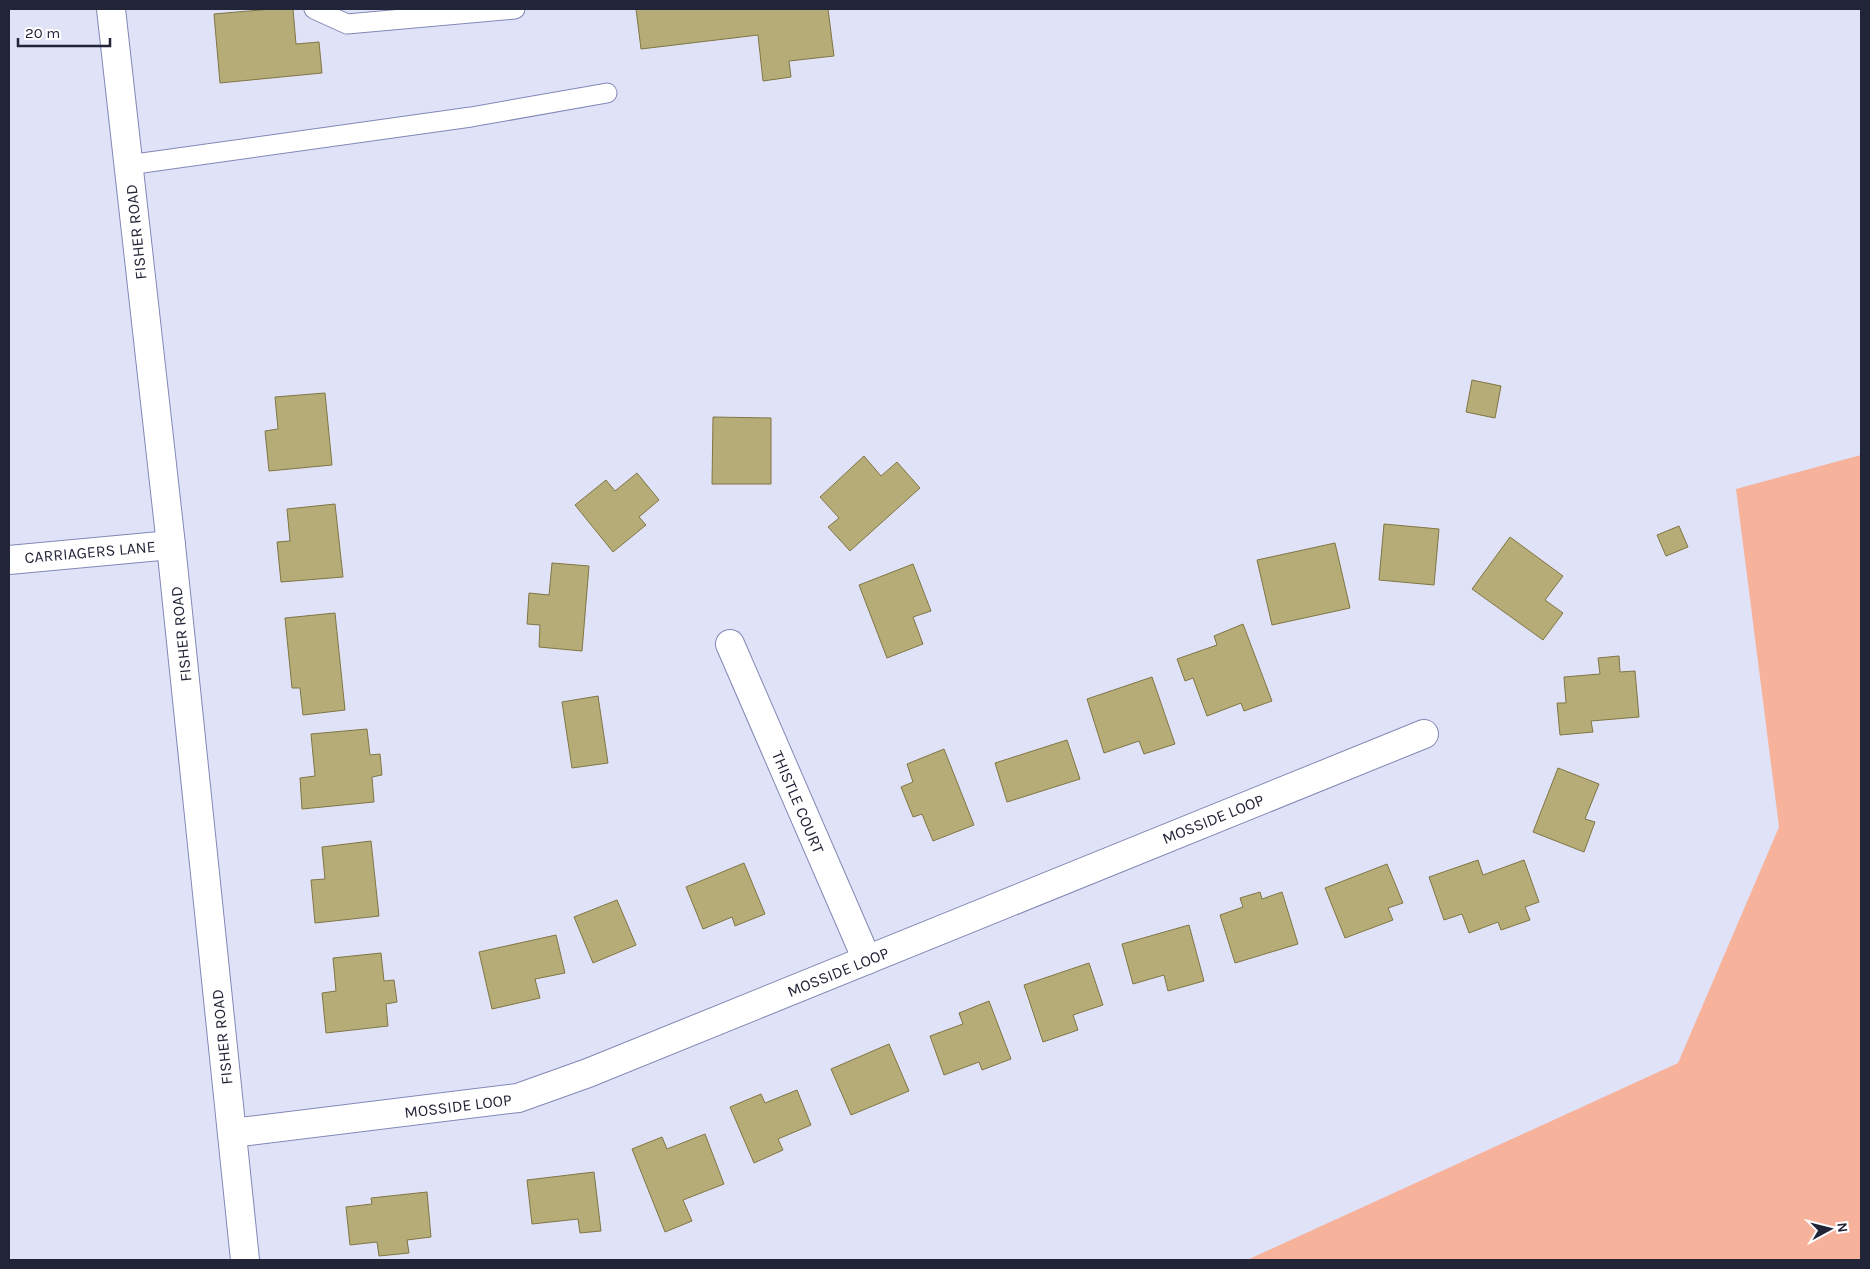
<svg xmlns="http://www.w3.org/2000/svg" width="1870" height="1269" font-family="Karla,sans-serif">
  <rect width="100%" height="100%" fill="#e0e3f8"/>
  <!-- green -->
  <polygon fill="#f7b29c" points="1861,455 1861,1260 1247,1260 1678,1063 1779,827 1736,489"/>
  <!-- building -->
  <g fill="#b6ac78" stroke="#807544">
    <polygon points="272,9 293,9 296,44 319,42 322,73 220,83 214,14"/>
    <polygon points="636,9 828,9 834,56 789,61 791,77 763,81 758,35 641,49"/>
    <polygon points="1472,380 1501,386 1495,418 1466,412"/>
    <polygon points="325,393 332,465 269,471 265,431 278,429 275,397"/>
    <polygon points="713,417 771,418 771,484 712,484"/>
    <polygon points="864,456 881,476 897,462 920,488 850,551 828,527 839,518 820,497"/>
    <polygon points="637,473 659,500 639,517 646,525 613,552 575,505 606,480 615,491"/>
    <polygon points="335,504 343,577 281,582 277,542 290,541 287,509"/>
    <polygon points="1384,524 1439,529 1434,585 1379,580"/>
    <polygon points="1679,526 1688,547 1666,556 1657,535"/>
    <polygon points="1510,537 1563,576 1545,600 1563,613 1543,640 1472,589"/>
    <polygon points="1335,543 1350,608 1272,625 1257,560"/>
    <polygon points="552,563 589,566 582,651 539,647 540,625 527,624 529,593 549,595"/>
    <polygon points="913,564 931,611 913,617 923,644 887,658 859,585"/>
    <polygon points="335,613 345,710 303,715 300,688 292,688 285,618"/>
    <polygon points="1243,624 1272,701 1244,711 1241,703 1207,716 1193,678 1185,681 1177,659 1217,645 1214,636"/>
    <polygon points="1619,656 1620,672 1635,671 1639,717 1591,721 1593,732 1560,735 1557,703 1566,703 1564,677 1600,674 1598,658"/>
    <polygon points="1152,677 1175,744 1144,754 1139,741 1104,753 1087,699"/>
    <polygon points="598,696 608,763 572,768 562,702"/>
    <polygon points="367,729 370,755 380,754 382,775 372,777 374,802 302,809 300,778 315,776 311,734"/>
    <polygon points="1067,740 1080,779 1007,802 995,763"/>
    <polygon points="944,749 974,825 933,841 922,814 913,817 901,787 913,782 907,764"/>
    <polygon points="1558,768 1599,784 1585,819 1595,822 1584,852 1533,832"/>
    <polygon points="371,841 379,916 315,923 311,880 325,879 322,847"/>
    <polygon points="1478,860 1483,875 1524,860 1539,902 1525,907 1530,920 1501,930 1498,922 1469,933 1462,914 1444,920 1429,877"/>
    <polygon points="744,863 765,914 735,926 732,917 703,929 686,887"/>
    <polygon points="1387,864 1403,903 1388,908 1393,920 1345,938 1325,888"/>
    <polygon points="1260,892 1262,899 1282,892 1298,944 1235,963 1220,915 1243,907 1240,898"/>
    <polygon points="617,900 636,945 593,963 574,917"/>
    <polygon points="1189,925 1204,981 1168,991 1164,975 1133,984 1122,944"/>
    <polygon points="556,935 565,973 535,979 540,998 492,1009 479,952"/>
    <polygon points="381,953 384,981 394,980 397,1002 386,1004 388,1026 326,1033 322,993 336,991 333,958"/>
    <polygon points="1089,963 1103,1005 1073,1015 1078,1030 1043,1042 1024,985"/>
    <polygon points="989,1001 1011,1059 982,1070 979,1062 944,1075 930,1036 963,1024 959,1013"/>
    <polygon points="889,1044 909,1091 851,1115 831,1069"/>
    <polygon points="797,1090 811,1125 778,1139 783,1150 754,1163 730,1107 761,1094 765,1103"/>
    <polygon points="705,1134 724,1184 683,1200 692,1221 665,1232 632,1149 662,1137 667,1149"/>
    <polygon points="594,1172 601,1231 580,1233 578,1219 532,1224 527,1180"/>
    <polygon points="427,1192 431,1237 407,1240 409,1253 379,1256 377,1242 350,1245 346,1207 372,1204 371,1198"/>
  </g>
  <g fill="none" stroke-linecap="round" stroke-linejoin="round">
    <defs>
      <g id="lane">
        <polyline points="314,9 347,24 515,9"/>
        <polyline points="128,165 471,117 607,93"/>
      </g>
      <g id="street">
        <polyline points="111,9 171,545 245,1260"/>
        <polyline points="9,560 171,545"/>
        <polyline points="730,644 867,960"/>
        <polyline points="232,1133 518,1098 588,1073 1424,734"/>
      </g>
    </defs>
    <!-- lane casing -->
    <use href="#lane" stroke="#8188b6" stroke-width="21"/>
    <!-- street casing -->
    <use href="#street" stroke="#8188b6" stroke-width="30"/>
    <!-- lane -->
    <use href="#lane" stroke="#fff" stroke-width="19"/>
    <!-- street -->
    <use href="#street" stroke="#fff" stroke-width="28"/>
  </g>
  <g text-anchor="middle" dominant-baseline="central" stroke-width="5" stroke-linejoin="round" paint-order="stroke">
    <!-- street labels -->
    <g font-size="16" fill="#222437" stroke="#fff">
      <text transform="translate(136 232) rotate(-96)">FISHER ROAD</text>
      <text transform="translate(90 552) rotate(-5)">CARRIAGERS LANE</text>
      <text transform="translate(181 634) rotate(-96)">FISHER ROAD</text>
      <text transform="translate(798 802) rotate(67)">THISTLE COURT</text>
      <text transform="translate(1213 819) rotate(-22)">MOSSIDE LOOP</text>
      <text transform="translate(838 972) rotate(-22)">MOSSIDE LOOP</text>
      <text transform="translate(222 1037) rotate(-96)">FISHER ROAD</text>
      <text transform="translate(458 1106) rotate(-7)">MOSSIDE LOOP</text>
    </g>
  </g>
  <!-- border -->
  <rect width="1870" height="1269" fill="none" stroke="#222437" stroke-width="20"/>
  <!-- north arrow -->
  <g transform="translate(1830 1229) rotate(83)" stroke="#ffffff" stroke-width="4" paint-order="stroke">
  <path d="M0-4L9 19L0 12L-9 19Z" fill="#222437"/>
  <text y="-8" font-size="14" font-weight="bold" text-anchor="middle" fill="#222437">N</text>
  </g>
  <!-- scale -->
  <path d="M18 38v8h92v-8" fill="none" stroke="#222437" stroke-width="2.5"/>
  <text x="25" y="38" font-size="15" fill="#222437" stroke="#ffffff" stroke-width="4" paint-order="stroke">20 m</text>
</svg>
